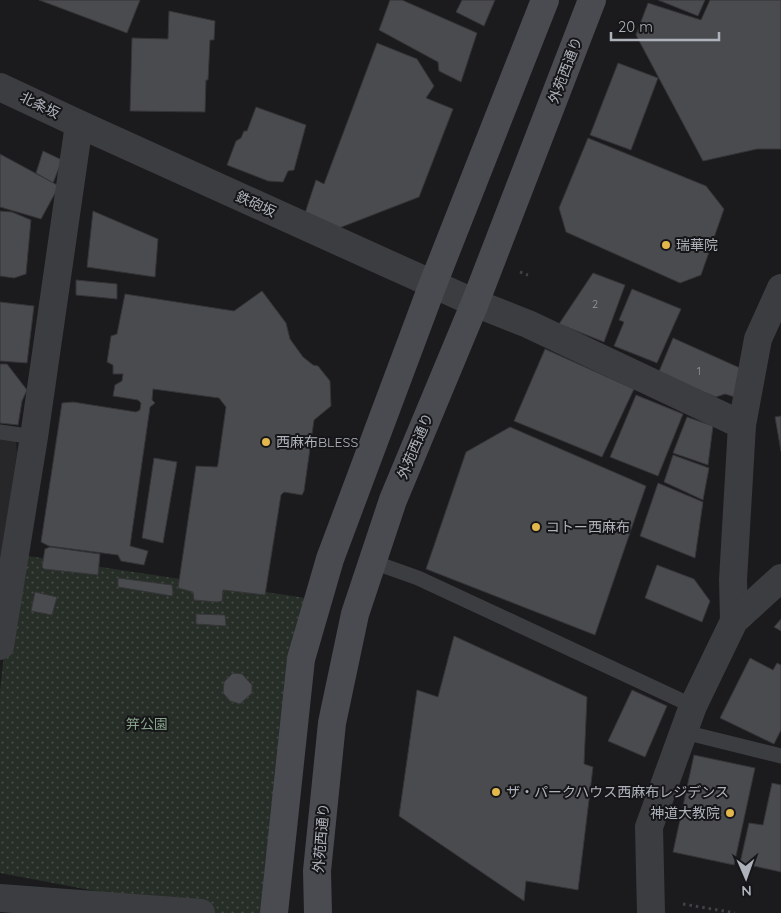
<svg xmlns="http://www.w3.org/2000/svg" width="781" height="913" font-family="Quicksand,'Noto Sans JP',sans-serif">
  <defs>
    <pattern id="green-dots" width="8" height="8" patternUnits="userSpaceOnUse" patternTransform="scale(1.25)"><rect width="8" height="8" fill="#272e28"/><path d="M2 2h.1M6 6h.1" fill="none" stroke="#444a45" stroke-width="1.8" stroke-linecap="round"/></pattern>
  </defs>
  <rect width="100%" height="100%" fill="#1b1b1d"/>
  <!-- built -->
  <polygon fill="#27272a" points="0,436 16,439 17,453 0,563"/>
  <!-- green -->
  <polygon fill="url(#green-dots)" points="15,554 319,600 274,913 212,913 0,873 0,691"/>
  <!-- building -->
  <g fill="#4a4b4f" stroke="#353538">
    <polygon points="39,0 140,0 127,33"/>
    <polygon points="390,0 402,0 477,33 461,82 439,71 438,62 379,30"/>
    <polygon points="462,0 495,0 484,26 456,12"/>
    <polygon points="658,0 705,0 698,16"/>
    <polygon points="710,0 781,0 781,149 757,149 703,161 636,35 648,3 701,20"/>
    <polygon points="169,11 215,21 214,40 210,40 208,80 206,80 205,112 130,111 132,38 168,39"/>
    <polygon points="377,43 417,59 434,86 426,98 453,109 419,197 339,228 304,216 316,180 324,184"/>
    <polygon points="618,63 658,78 631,150 590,135"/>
    <polygon points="256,107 306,125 294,170 288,171 283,182 268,181 227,165 236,141 241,138 244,131 247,131"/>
    <polygon points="588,138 706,186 724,209 701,275 680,283 566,232 559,208"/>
    <polygon points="43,151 62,160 53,183 36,173"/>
    <polygon points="0,154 59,186 41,219 0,207"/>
    <polygon points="0,211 12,212 31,220 26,274 14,278 0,276"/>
    <polygon points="93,211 158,239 155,277 87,267"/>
    <polygon points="593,273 625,285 604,342 559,324"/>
    <polygon points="76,280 117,284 117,299 76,295"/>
    <polygon points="632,289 681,309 657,363 614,346 624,322 619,320"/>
    <polygon points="262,291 286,323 290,339 303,357 313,365 318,366 330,381 331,406 314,420 304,491 302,495 284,492 281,495 265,595 223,590 222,601 217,602 194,600 193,592 178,588 196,466 217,467 218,464 226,407 219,398 153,389 152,400 155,403 150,407 130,546 148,551 144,565 121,561 118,555 49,546 41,542 62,403 73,402 136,412 140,410 141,403 138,400 113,396 115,385 122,381 123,374 113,374 113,365 107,362 111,336 117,334 125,294 234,311"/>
    <polygon points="0,302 34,306 27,363 0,361"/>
    <polygon points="673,338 740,368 735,397 725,394 716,397 658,374"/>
    <polygon points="545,349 634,389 602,457 514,421"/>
    <polygon points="0,364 7,364 27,390 22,401 18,425 0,423"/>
    <polygon points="636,395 683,414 658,476 610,457"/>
    <polygon points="781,416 781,451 775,417"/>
    <polygon points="687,417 713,426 708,465 673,453"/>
    <polygon points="510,427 646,486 595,635 426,569 466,452"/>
    <polygon points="673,455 709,468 703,500 664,482"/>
    <polygon points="154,458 177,462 163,543 142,538"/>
    <polygon points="658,483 703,502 695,558 640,536"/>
    <polygon points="50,547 100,554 98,575 44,569 42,567 45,549"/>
    <polygon points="657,565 694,579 710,601 702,622 645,598"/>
    <polygon points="118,578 172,585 173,593 172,596 118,587"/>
    <polygon points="35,592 57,597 52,615 31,611"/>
    <polygon points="196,614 225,615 226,626 196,624"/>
    <polygon points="781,619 781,631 774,627"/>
    <polygon points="454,636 587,697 584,764 593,767 578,890 526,881 524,901 399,816 417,690 438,697"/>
    <polygon points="750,658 773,670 777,663 781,665 781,730 774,744 720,718"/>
    <polygon points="233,673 242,674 252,685 252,693 240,704 230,701 223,693 224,682"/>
    <polygon points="632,690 667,706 645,757 608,741"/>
    <polygon points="694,755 755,768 734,865 673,852"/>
    <polygon points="772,783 781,785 781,872 740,863 749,823 763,825"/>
  </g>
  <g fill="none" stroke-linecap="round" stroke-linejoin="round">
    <!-- path -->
    <g stroke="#424348" stroke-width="3" stroke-dasharray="2.5 4" stroke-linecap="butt">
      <polyline points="520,272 528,275"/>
      <polyline points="683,904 735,913"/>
    </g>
    <!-- service -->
    <g stroke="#3c3d41" stroke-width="15">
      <polyline points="0,432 34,437"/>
      <polyline points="373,562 418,578 693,706"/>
      <polyline points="684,732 781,756"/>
    </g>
    <!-- minor -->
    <g stroke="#3c3d41" stroke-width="28">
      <polyline points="0,87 79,124 384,262 475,303 528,324 742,425"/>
      <polyline points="734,621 733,580 742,425 758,339 781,288"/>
      <polyline points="0,646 34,437 79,124"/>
      <polyline points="0,898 201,913"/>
      <polyline points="651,913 649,827 693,706 734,621 781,578"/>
    </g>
    <!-- secondary -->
    <g stroke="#4a4b51" stroke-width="28">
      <polyline points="274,913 301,659 330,559 433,284 545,0"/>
      <polyline points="318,913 317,871 332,723 355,614 393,500 475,303 592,0"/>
    </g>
  </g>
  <!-- markers -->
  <g fill="#e2b84d" stroke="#161618" stroke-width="2">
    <circle cx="666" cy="245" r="5"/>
    <circle cx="266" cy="442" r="5"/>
    <circle cx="536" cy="527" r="5"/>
    <circle cx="496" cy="792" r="5"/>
    <circle cx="730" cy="813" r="5"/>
  </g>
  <g text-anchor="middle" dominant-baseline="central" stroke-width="4" stroke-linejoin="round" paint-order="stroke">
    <!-- number labels -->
    <g font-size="11" fill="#9598a0">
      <text x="595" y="304">2</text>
      <text x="699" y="371">1</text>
    </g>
    <!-- street labels -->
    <g font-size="14" fill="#aeb2bb" stroke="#161618">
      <text transform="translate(565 70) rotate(-69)">外苑西通り</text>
      <text transform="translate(40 105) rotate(26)">北条坂</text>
      <text transform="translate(256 204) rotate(24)">鉄砲坂</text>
      <text transform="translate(415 446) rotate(-67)">外苑西通り</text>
      <text transform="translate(321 838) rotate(-85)">外苑西通り</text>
    </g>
    <!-- poi labels -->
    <g font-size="14" fill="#aeb2bb" stroke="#161618" text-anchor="start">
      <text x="676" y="245">瑞華院</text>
      <text x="276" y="442">西麻布BLESS</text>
      <text x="546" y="527">コトー西麻布</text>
      <text x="506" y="792">ザ・パークハウス西麻布レジデンス</text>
      <text x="720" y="813" text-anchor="end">神道大教院</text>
    </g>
    <!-- park labels -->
    <g font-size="14" fill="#88a48b" stroke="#161618">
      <text x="147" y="724">笄公園</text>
    </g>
  </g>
  <!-- north arrow -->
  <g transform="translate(746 878) rotate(178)" stroke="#161618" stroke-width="4" paint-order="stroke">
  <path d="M0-4L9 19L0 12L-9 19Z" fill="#aeb2bb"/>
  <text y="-8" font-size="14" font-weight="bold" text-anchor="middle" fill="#aeb2bb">N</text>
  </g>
  <!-- scale -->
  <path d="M611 32v8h108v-8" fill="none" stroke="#aeb2bb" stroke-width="2.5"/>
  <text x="618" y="32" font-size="15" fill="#aeb2bb" stroke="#161618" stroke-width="4" paint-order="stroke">20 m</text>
</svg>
